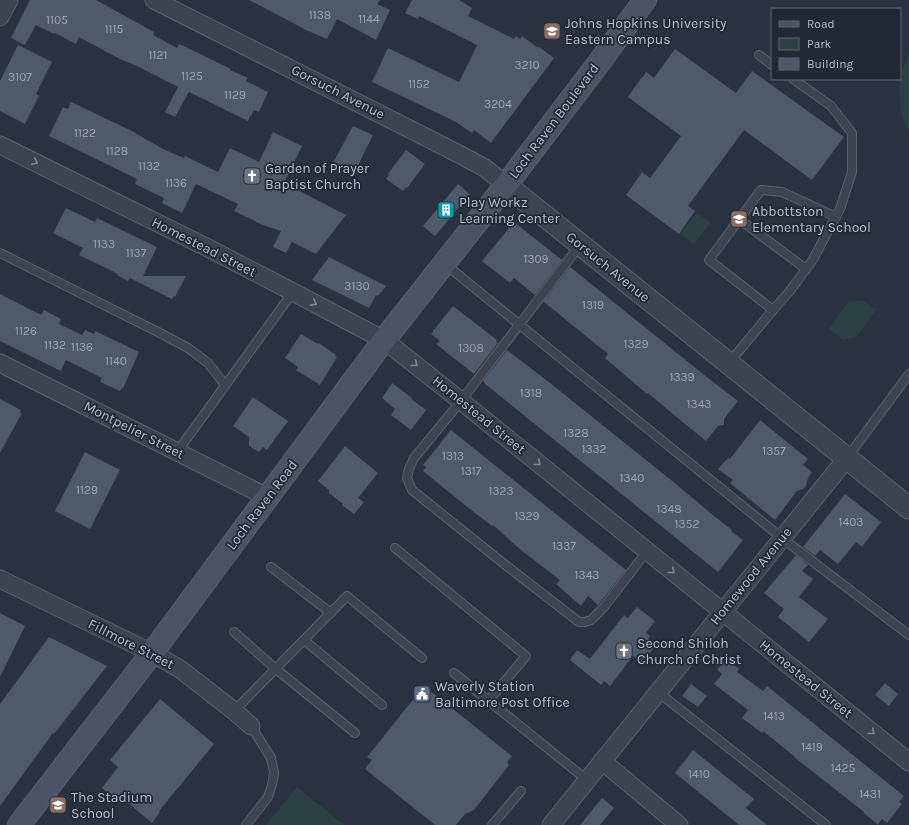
<svg xmlns="http://www.w3.org/2000/svg" width="909" height="825" font-family="Karla,sans-serif">
  <rect width="100%" height="100%" fill="#283241"/>
  <!-- green -->
  <g fill="#2b4043">
    <polygon points="909,52 909,134 901,113 899,86 905,61"/>
    <polygon points="697,213 711,222 694,244 680,234"/>
    <polygon points="862,300 876,310 856,337 843,340 829,329 848,302"/>
    <polygon points="297,787 344,825 266,825"/>
  </g>
  <!-- building -->
  <g fill="#4e596a">
    <polygon points="30,0 96,0 154,32 153,35 177,48 179,44 196,52 231,69 230,70 248,78 246,81 268,92 259,112 254,110 251,116 250,116 248,121 189,92 175,117 165,112 178,87 137,66 118,58 79,37 76,44 55,33 54,34 36,25 25,45 11,38"/>
    <polygon points="249,0 380,0 377,4 390,10 376,40 337,19 327,39 306,30 278,15"/>
    <polygon points="412,0 459,0 472,8 468,16 514,39 516,36 520,39 522,36 538,48 539,47 554,58 491,143 474,130 472,133 456,122 372,82 388,48 459,82 470,60 477,45 419,16 418,19 405,13"/>
    <polygon points="18,45 52,62 36,94 39,96 25,124 0,111 0,81"/>
    <polygon points="675,49 736,93 752,71 844,137 812,180 744,130 688,206 695,211 679,234 626,195 642,172 650,178 681,136 628,97 642,77 643,77 646,72 654,78"/>
    <polygon points="71,102 130,130 165,150 184,158 185,156 218,172 230,148 259,162 273,132 302,146 284,183 346,215 316,254 292,242 286,253 273,247 281,231 263,225 234,211 238,204 196,184 182,213 162,203 164,198 135,184 137,179 49,136 63,107 68,109"/>
    <polygon points="353,126 373,135 356,169 355,168 352,173 333,163"/>
    <polygon points="406,150 425,164 423,166 423,167 407,188 406,187 403,191 386,179 389,175 388,174"/>
    <polygon points="458,184 470,194 435,236 423,226"/>
    <polygon points="66,208 95,222 97,218 157,247 143,276 186,276 175,297 174,296 172,299 130,278 128,281 117,275 118,274 79,255 83,248 53,233"/>
    <polygon points="514,222 562,260 535,295 514,278 510,283 482,261"/>
    <polygon points="329,257 386,286 378,296 376,295 369,308 312,280"/>
    <polygon points="570,267 708,378 738,401 724,419 724,425 718,426 706,441 668,410 648,393 647,394 605,358 608,354 544,302 544,301"/>
    <polygon points="0,294 41,315 44,310 61,319 59,324 82,335 85,330 94,334 95,331 139,352 123,388 122,388 120,391 100,382 102,378 66,360 61,371 0,341"/>
    <polygon points="453,306 497,340 496,342 498,343 474,374 436,344 440,341 431,334 433,332 433,331"/>
    <polygon points="301,334 318,344 319,343 336,355 335,356 337,357 320,385 296,370 298,367 285,358"/>
    <polygon points="507,350 550,383 676,484 714,516 732,530 731,531 743,540 718,572 484,383 484,382 483,381"/>
    <polygon points="392,383 412,398 411,399 426,410 411,430 391,415 395,409 385,401 385,400 382,398"/>
    <polygon points="253,397 288,421 267,450 263,447 259,452 249,446 249,437 233,426"/>
    <polygon points="0,399 21,410 20,413 22,413 0,453"/>
    <polygon points="760,420 808,459 803,465 812,472 808,478 806,486 803,489 797,491 775,520 730,483 733,480 718,469 728,458 730,459"/>
    <polygon points="451,430 626,570 598,605 588,596 581,606 556,584 560,580 521,550 493,525 492,526 466,506 423,471 426,467 423,465"/>
    <polygon points="345,446 378,473 358,498 364,502 354,514 342,505 343,504 329,493 329,490 318,481"/>
    <polygon points="85,452 120,470 90,529 55,511"/>
    <polygon points="845,494 881,522 862,547 856,542 838,564 820,550 815,556 803,547"/>
    <polygon points="796,555 808,565 802,571 813,579 799,597 828,619 809,642 778,617 784,609 764,593"/>
    <polygon points="637,607 655,621 646,633 650,636 648,638 656,645 642,663 633,656 610,686 604,681 601,685 570,660 577,650 590,659 624,615 628,618"/>
    <polygon points="0,613 25,626 0,677"/>
    <polygon points="49,637 107,666 54,734 53,733 0,806 0,704"/>
    <polygon points="726,659 739,669 737,672 763,691 767,686 904,796 899,802 902,804 887,823 882,819 878,825 864,813 864,812 794,757 795,757 763,731 762,733 742,718 748,710 714,684 722,674 717,670"/>
    <polygon points="885,683 898,694 889,706 875,695"/>
    <polygon points="691,684 707,696 698,707 682,696"/>
    <polygon points="424,686 512,756 507,762 509,765 474,810 465,814 456,825 435,825 365,769 372,760 367,757"/>
    <polygon points="160,699 214,744 159,811 160,812 152,823 120,796 117,800 102,788 118,767 110,760"/>
    <polygon points="693,750 754,799 746,808 767,825 739,825 675,773"/>
    <polygon points="602,798 614,808 600,825 580,825"/>
  </g>
  <g fill="none" stroke-linecap="round" stroke-linejoin="round">
    <defs>
      <g id="service">
        <polyline points="759,55 772,65"/>
        <polyline points="739,219 806,269"/>
        <polyline points="580,245 461,401 414,458 409,469 407,478 412,490 503,563 579,622 585,622 591,620 604,607 647,551"/>
        <polyline points="0,253 158,332 188,348 208,363 225,385"/>
        <polyline points="445,264 782,538 909,635"/>
        <polyline points="773,310 709,260 761,190 782,192 836,217"/>
        <polyline points="729,363 773,310 789,292 812,261 840,209 852,172 852,133 831,106 793,79"/>
        <polyline points="177,452 293,292"/>
        <polyline points="847,458 909,374"/>
        <polyline points="395,548 526,656 489,700"/>
        <polyline points="271,567 331,613"/>
        <polyline points="234,632 276,669 355,733"/>
        <polyline points="304,640 382,705"/>
        <polyline points="454,673 587,780"/>
        <polyline points="658,692 826,825"/>
        <polyline points="234,711 347,596 422,658"/>
        <polyline points="246,825 268,797 272,785 274,773 271,758 251,726"/>
        <polyline points="492,825 521,791"/>
      </g>
      <g id="minor">
        <polyline points="154,0 453,151 485,168 506,185"/>
        <polyline points="0,17 9,0"/>
        <polyline points="0,145 206,247 293,292 384,340 461,401 909,762"/>
        <polyline points="0,363 267,497"/>
        <polyline points="0,579 152,653 180,669 234,711 251,726"/>
        <polyline points="602,761 679,825"/>
        <polyline points="551,825 847,458"/>
      </g>
      <polyline id="tertiary" points="506,185 909,508"/>
      <polyline id="secondary" points="19,825 152,653 384,340 506,185 598,64 645,0"/>
    </defs>
    <!-- service casing -->
    <use href="#service" stroke="#5a626e" stroke-width="10"/>
    <!-- minor casing -->
    <use href="#minor" stroke="#5a626e" stroke-width="19"/>
    <!-- tertiary casing -->
    <use href="#tertiary" stroke="#5a626e" stroke-width="23"/>
    <!-- secondary casing -->
    <use href="#secondary" stroke="#5a626e" stroke-width="24"/>
    <!-- service -->
    <use href="#service" stroke="#3c4451" stroke-width="8"/>
    <!-- minor -->
    <use href="#minor" stroke="#3c4451" stroke-width="17"/>
    <!-- tertiary -->
    <use href="#tertiary" stroke="#3c4451" stroke-width="21"/>
    <!-- secondary -->
    <use href="#secondary" stroke="#4b5364" stroke-width="22"/>
  </g>
  <!-- one-way arrows -->
  <defs><path id="oneway-chevron" d="M-2-3.5L2.5 0L-2 3.5" fill="none" stroke-width="1.6" stroke-linecap="round" stroke-linejoin="round"/></defs>
  <g stroke="#818894">
    <use href="#oneway-chevron" transform="translate(35 162) rotate(26)"/>
    <use href="#oneway-chevron" transform="translate(314 303) rotate(28)"/>
    <use href="#oneway-chevron" transform="translate(415 364) rotate(38)"/>
    <use href="#oneway-chevron" transform="translate(538 463) rotate(39)"/>
    <use href="#oneway-chevron" transform="translate(672 571) rotate(39)"/>
    <use href="#oneway-chevron" transform="translate(872 732) rotate(39)"/>
  </g>
  <!-- icons -->
  <defs>
    <symbol id="university-square" viewBox="-11 -11 22 22"><rect x="-9" y="-9" width="18" height="18" rx="4" fill="#8d6e63" stroke="#212936"/><path d="M0-5L7-2L0 1L-7-2ZM-4 1L0 2.5L4 1V4Q0 6-4 4Z" fill="#fff"/></symbol>
    <symbol id="church-square" viewBox="-11 -11 22 22"><rect x="-9" y="-9" width="18" height="18" rx="4" fill="#6b7280" stroke="#212936"/><path d="M-1.2-6h2.4v3.5h3.3v2.4h-3.3V6h-2.4V-.1h-3.3v-2.4h3.3Z" fill="#fff"/></symbol>
    <symbol id="building-square" viewBox="-11 -11 22 22"><rect x="-9" y="-9" width="18" height="18" rx="4" fill="#0f9aa8" stroke="#212936"/><path d="M-4-6H4V6H1V3H-1V6H-4ZM-2.5-4.3h1.7v1.8h-1.7ZM.8-4.3h1.7v1.8H.8ZM-2.5-1h1.7V.8h-1.7ZM.8-1h1.7V.8H.8Z" fill="#fff"/></symbol>
    <symbol id="school-square" viewBox="-11 -11 22 22"><rect x="-9" y="-9" width="18" height="18" rx="4" fill="#8d6e63" stroke="#212936"/><path d="M0-5L7-2L0 1L-7-2ZM-4 1L0 2.5L4 1V4Q0 6-4 4Z" fill="#fff"/></symbol>
    <symbol id="civic-square" viewBox="-11 -11 22 22"><rect x="-9" y="-9" width="18" height="18" rx="4" fill="#5c6f8a" stroke="#212936"/><path d="M-.6-6.5H3V-4.5H.6V-3L4-1V1h2V6H-6V1h2V-1L-.6-3ZM-1.2 2.5V6h2.4V2.5Z" fill="#fff"/></symbol>
  </defs>
  <g fill-rule="evenodd">
    <use href="#university-square" x="542" y="21" width="20" height="20"/>
    <use href="#church-square" x="242" y="166" width="20" height="20"/>
    <use href="#building-square" x="436" y="200" width="20" height="20"/>
    <use href="#school-square" x="729" y="209" width="20" height="20"/>
    <use href="#church-square" x="614" y="641" width="20" height="20"/>
    <use href="#civic-square" x="412" y="684" width="20" height="20"/>
    <use href="#school-square" x="48" y="795" width="20" height="20"/>
  </g>
  <g text-anchor="middle" dominant-baseline="central" stroke-width="3.5" stroke-linejoin="round" paint-order="stroke">
    <!-- number labels -->
    <g font-size="12" fill="#9ea6b3">
      <text x="320" y="15">1138</text>
      <text x="369" y="19">1144</text>
      <text x="57" y="20">1105</text>
      <text x="114" y="29">1115</text>
      <text x="158" y="55">1121</text>
      <text x="527" y="65">3210</text>
      <text x="192" y="76">1125</text>
      <text x="20" y="77">3107</text>
      <text x="419" y="84">1152</text>
      <text x="235" y="95">1129</text>
      <text x="498" y="104">3204</text>
      <text x="85" y="133">1122</text>
      <text x="117" y="151">1128</text>
      <text x="149" y="166">1132</text>
      <text x="176" y="183">1136</text>
      <text x="104" y="244">1133</text>
      <text x="136" y="253">1137</text>
      <text x="536" y="259">1309</text>
      <text x="357" y="286">3130</text>
      <text x="593" y="305">1319</text>
      <text x="26" y="331">1126</text>
      <text x="636" y="344">1329</text>
      <text x="55" y="345">1132</text>
      <text x="82" y="347">1136</text>
      <text x="471" y="348">1308</text>
      <text x="116" y="361">1140</text>
      <text x="682" y="377">1339</text>
      <text x="531" y="393">1318</text>
      <text x="699" y="404">1343</text>
      <text x="576" y="433">1328</text>
      <text x="594" y="449">1332</text>
      <text x="774" y="451">1357</text>
      <text x="453" y="456">1313</text>
      <text x="471" y="471">1317</text>
      <text x="632" y="478">1340</text>
      <text x="87" y="490">1129</text>
      <text x="501" y="491">1323</text>
      <text x="669" y="509">1348</text>
      <text x="527" y="516">1329</text>
      <text x="851" y="522">1403</text>
      <text x="687" y="524">1352</text>
      <text x="564" y="546">1337</text>
      <text x="587" y="575">1343</text>
      <text x="774" y="716">1413</text>
      <text x="812" y="747">1419</text>
      <text x="843" y="768">1425</text>
      <text x="699" y="774">1410</text>
      <text x="870" y="794">1431</text>
    </g>
    <!-- poi labels -->
    <g font-size="14" fill="#b9bfcb" stroke="#212936" text-anchor="start">
      <text x="565" y="23">Johns Hopkins University<tspan x="565" dy="16">Eastern Campus</tspan></text>
      <text x="265" y="168">Garden of Prayer<tspan x="265" dy="16">Baptist Church</tspan></text>
      <text x="459" y="202">Play Workz<tspan x="459" dy="16">Learning Center</tspan></text>
      <text x="752" y="211">Abbottston<tspan x="752" dy="16">Elementary School</tspan></text>
      <text x="637" y="643">Second Shiloh<tspan x="637" dy="16">Church of Christ</tspan></text>
      <text x="435" y="686">Waverly Station<tspan x="435" dy="16">Baltimore Post Office</tspan></text>
      <text x="71" y="797">The Stadium<tspan x="71" dy="16">School</tspan></text>
    </g>
    <!-- street labels -->
    <g font-size="14" fill="#b9bfcb" stroke="#212936">
      <text transform="translate(338 92) rotate(27)">Gorsuch Avenue</text>
      <text transform="translate(554 121) rotate(-53)">Loch Raven Boulevard</text>
      <text transform="translate(204 247) rotate(27)">Homestead Street</text>
      <text transform="translate(608 267) rotate(39)">Gorsuch Avenue</text>
      <text transform="translate(479 415) rotate(39)">Homestead Street</text>
      <text transform="translate(134 430) rotate(27)">Montpelier Street</text>
      <text transform="translate(262 505) rotate(-53)">Loch Raven Road</text>
      <text transform="translate(751 576) rotate(-51)">Homewood Avenue</text>
      <text transform="translate(131 644) rotate(27)">Fillmore Street</text>
      <text transform="translate(806 679) rotate(39)">Homestead Street</text>
    </g>
  </g>
  <!-- legend -->
  <rect x="771" y="8" width="130" height="72" fill="#212936" stroke="#5e6572"/>
  <rect x="779" y="21" width="20" height="6" fill="#4b5364" stroke="#5e6572"/>
  <text x="807" y="28" font-size="12" fill="#b9bfcb">Road</text>
  <rect x="779" y="38" width="20" height="12" fill="#2b4043" stroke="#5e6572"/>
  <text x="807" y="48" font-size="12" fill="#b9bfcb">Park</text>
  <rect x="779" y="58" width="20" height="12" fill="#4e596a" stroke="#5e6572"/>
  <text x="807" y="68" font-size="12" fill="#b9bfcb">Building</text>
</svg>
